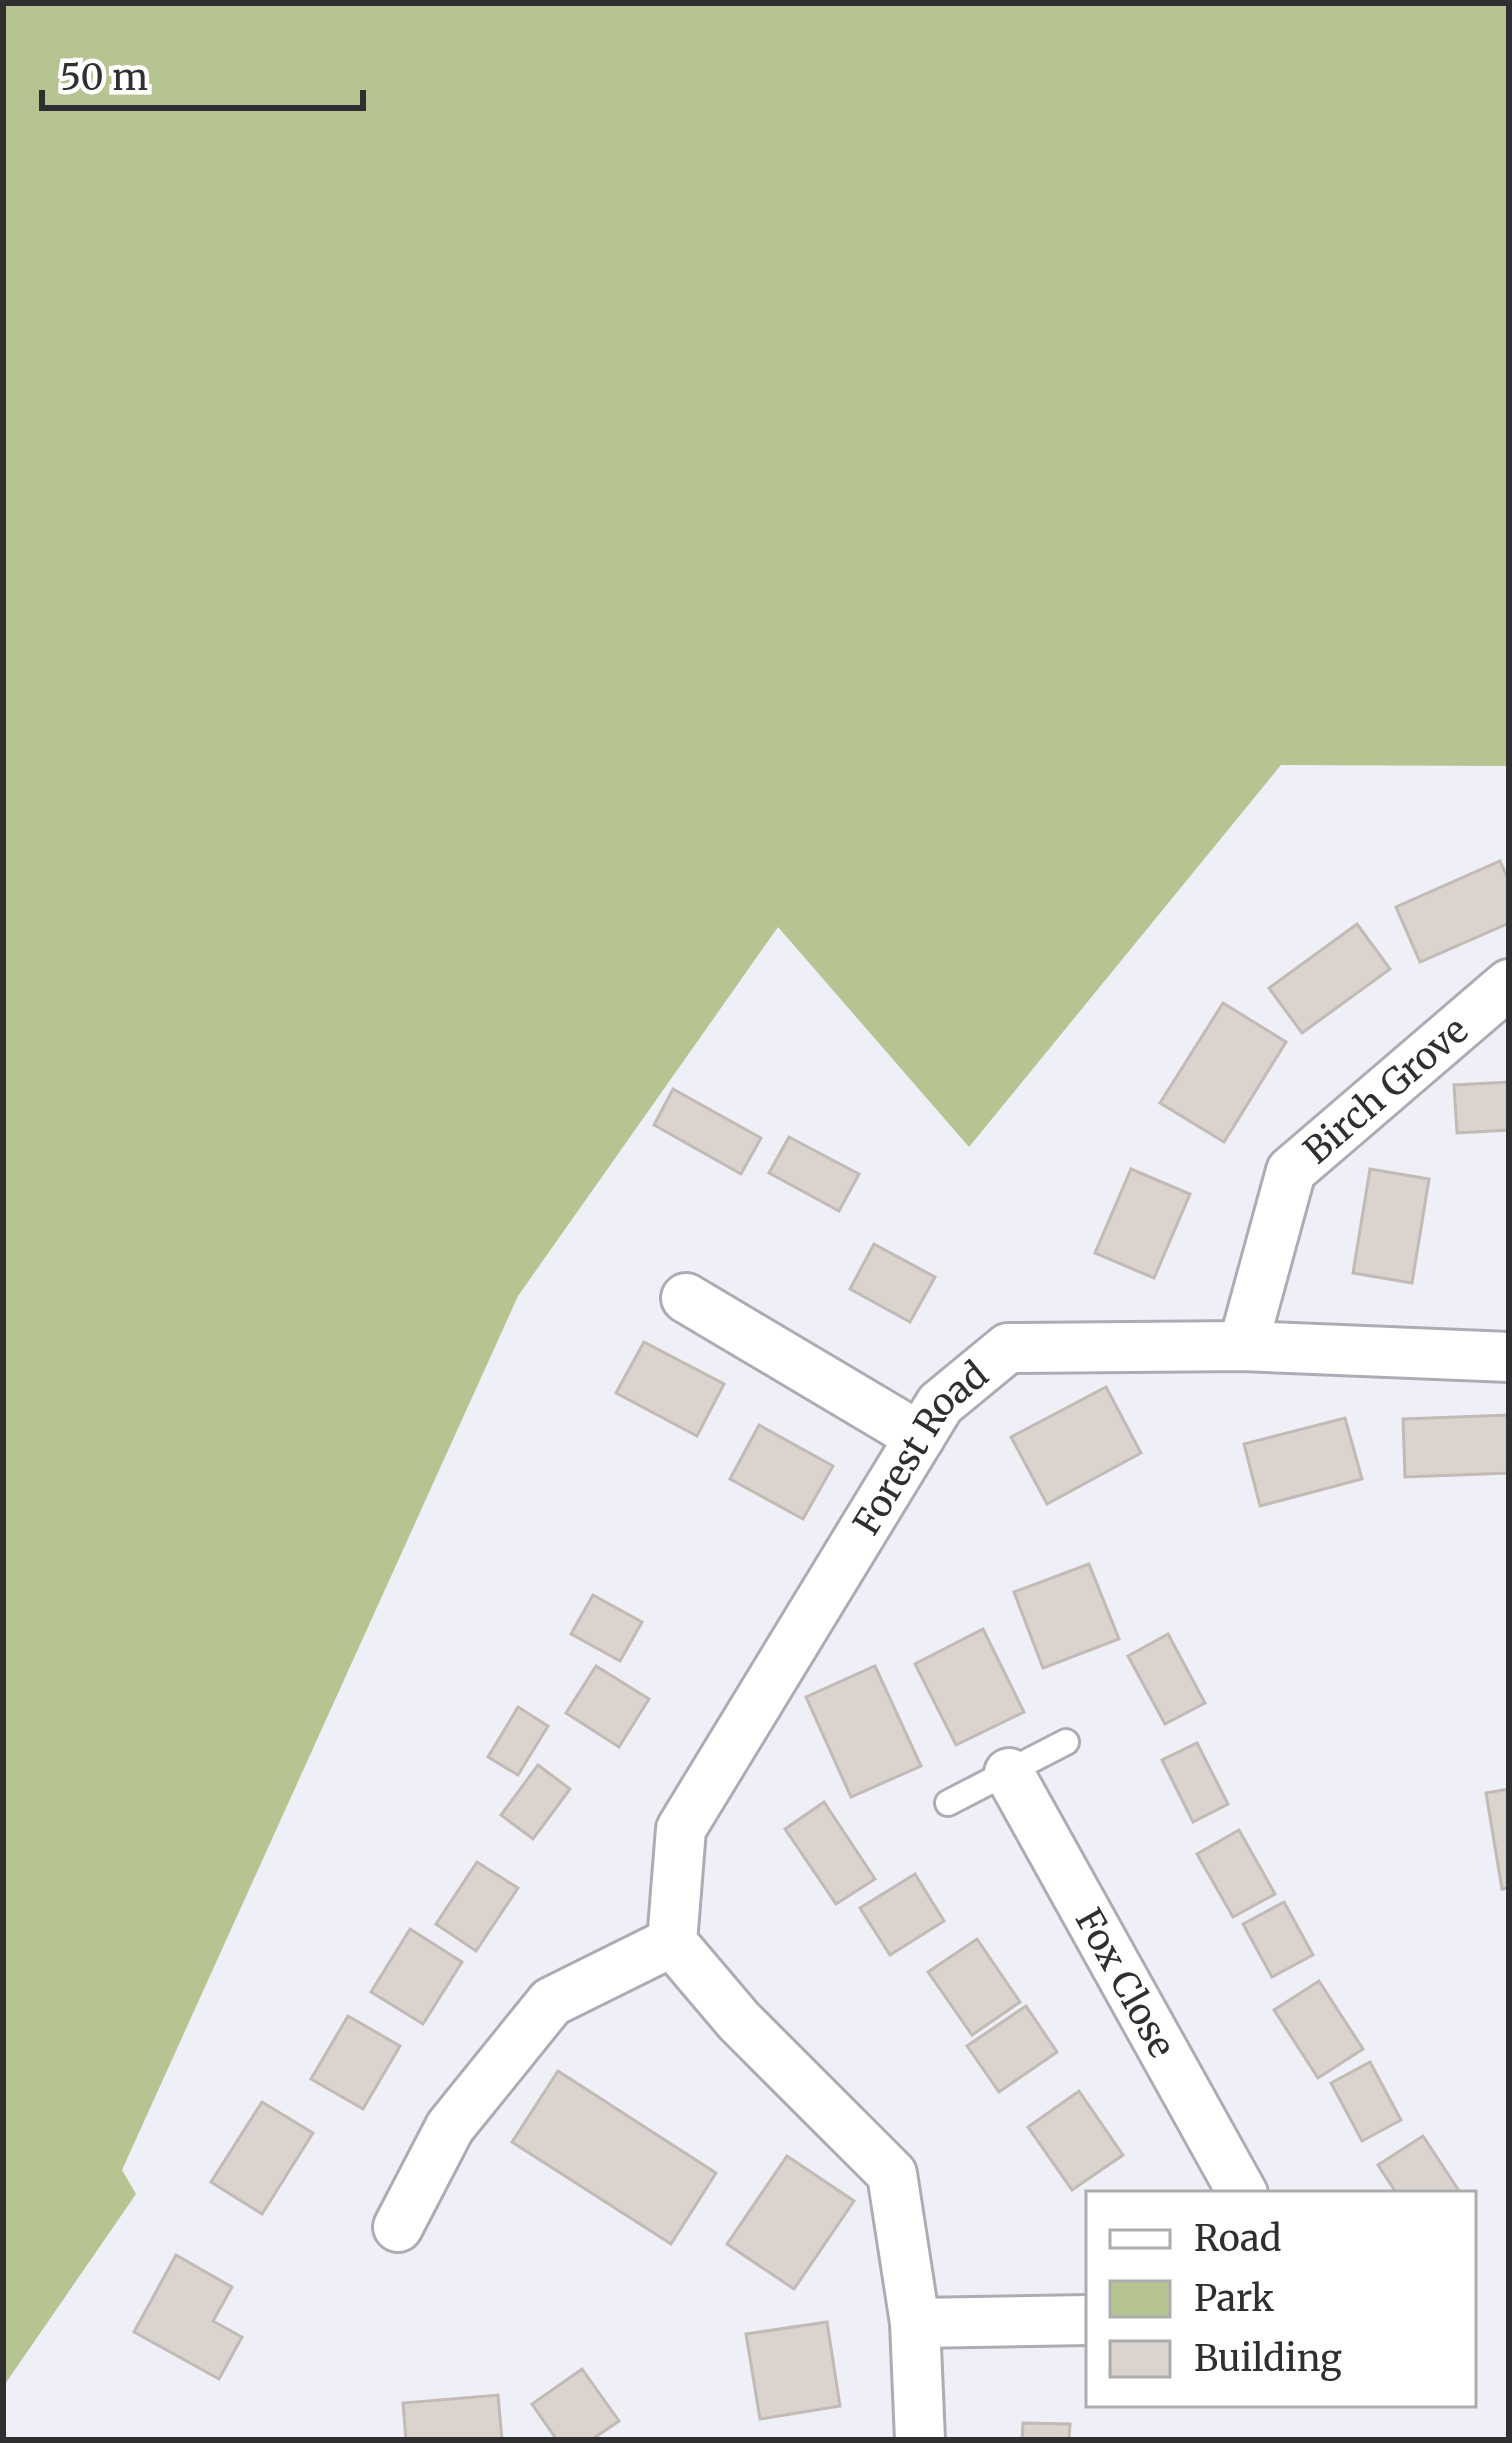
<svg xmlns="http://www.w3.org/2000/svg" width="1512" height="2443" font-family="Merriweather,serif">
  <rect width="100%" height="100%" fill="#efeff7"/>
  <!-- green -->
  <polygon fill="#b5c490" points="3,3 1509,3 1509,766 1281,765 969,1147 778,927 518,1296 122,2170 136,2194 3,2387"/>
  <!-- building -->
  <g fill="#dbd3cd" stroke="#c2bab5" stroke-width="3">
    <polygon points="1500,861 1509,881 1509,923 1420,962 1396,907"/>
    <polygon points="1357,924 1390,969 1302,1033 1269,988"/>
    <polygon points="1223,1003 1286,1042 1224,1142 1160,1103"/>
    <polygon points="1509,1082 1509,1130 1457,1133 1454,1085"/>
    <polygon points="673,1089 761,1138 741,1174 654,1125"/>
    <polygon points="789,1137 859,1174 839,1211 769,1173"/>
    <polygon points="1131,1169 1190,1194 1154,1278 1095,1253"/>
    <polygon points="1370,1169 1429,1179 1412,1283 1353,1273"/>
    <polygon points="874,1244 935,1277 910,1322 850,1289"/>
    <polygon points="644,1342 724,1384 697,1436 616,1393"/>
    <polygon points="1106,1387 1141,1453 1047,1504 1011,1437"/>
    <polygon points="1509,1415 1509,1473 1405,1477 1403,1419"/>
    <polygon points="1345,1418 1362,1479 1260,1506 1244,1444"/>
    <polygon points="759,1425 833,1466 803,1519 730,1479"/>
    <polygon points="1089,1564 1119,1639 1043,1668 1014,1592"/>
    <polygon points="593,1595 642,1622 620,1661 571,1634"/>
    <polygon points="983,1629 1024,1712 956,1745 915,1664"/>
    <polygon points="1168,1634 1205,1703 1165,1724 1128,1656"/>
    <polygon points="596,1666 649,1699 619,1747 566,1713"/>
    <polygon points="875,1666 921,1766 851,1797 806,1697"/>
    <polygon points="518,1707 548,1726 518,1775 488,1757"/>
    <polygon points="1197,1743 1228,1804 1193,1822 1162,1760"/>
    <polygon points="538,1765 570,1789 533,1839 501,1815"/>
    <polygon points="1509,1789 1509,1888 1502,1889 1486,1793"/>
    <polygon points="824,1802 875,1879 836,1904 785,1829"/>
    <polygon points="1239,1830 1275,1894 1233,1917 1197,1854"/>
    <polygon points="477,1862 518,1888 476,1951 436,1924"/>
    <polygon points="915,1874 944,1921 890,1955 860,1908"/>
    <polygon points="1284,1902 1313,1955 1272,1977 1243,1924"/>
    <polygon points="410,1929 462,1962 423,2024 371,1992"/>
    <polygon points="977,1939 1020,2002 972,2035 928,1972"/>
    <polygon points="1319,1981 1363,2049 1318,2078 1274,2010"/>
    <polygon points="1026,2006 1057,2052 999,2092 967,2046"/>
    <polygon points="348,2016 400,2046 363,2109 311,2079"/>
    <polygon points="1370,2062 1401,2120 1362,2141 1331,2083"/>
    <polygon points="558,2071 716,2173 671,2244 512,2142"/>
    <polygon points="1079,2091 1123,2155 1072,2190 1028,2127"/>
    <polygon points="262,2102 313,2133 262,2214 211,2182"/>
    <polygon points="1423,2136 1461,2194 1397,2194 1378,2165"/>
    <polygon points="787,2156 854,2201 794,2289 727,2244"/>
    <polygon points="176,2255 232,2287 213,2321 242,2337 219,2379 134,2332"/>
    <polygon points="827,2322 840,2406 760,2419 746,2334"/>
    <polygon points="582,2369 619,2421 591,2440 557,2440 532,2404"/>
    <polygon points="498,2395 502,2440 406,2440 403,2403"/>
    <polygon points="1023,2423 1070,2424 1069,2440 1022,2440"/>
  </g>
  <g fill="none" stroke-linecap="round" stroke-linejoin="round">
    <defs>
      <polyline id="lane" points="948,1803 1066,1742"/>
      <g id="street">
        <polyline points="686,1298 920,1437"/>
        <path id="s1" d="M1243,1346L1291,1171L1509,984"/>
        <path id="s2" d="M1009,1773L1243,2194"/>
        <path id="s3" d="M672,1942L681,1829L940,1404L1008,1348L1243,1346L1509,1357"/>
        <polyline points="672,1942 739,2021 892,2174 915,2323 920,2440"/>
        <polyline points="398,2227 450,2127 551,2002 672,1942"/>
        <polyline points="915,2323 1089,2320"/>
      </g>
    </defs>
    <!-- lane casing -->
    <use href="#lane" stroke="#adacb4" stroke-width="30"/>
    <!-- street casing -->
    <use href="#street" stroke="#adacb4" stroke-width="54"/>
    <!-- lane -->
    <use href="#lane" stroke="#fff" stroke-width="24"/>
    <!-- street -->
    <use href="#street" stroke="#fff" stroke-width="48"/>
  </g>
  <g text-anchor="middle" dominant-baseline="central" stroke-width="10" stroke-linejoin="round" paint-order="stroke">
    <!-- street labels -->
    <g font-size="36" fill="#2f2f32" stroke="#fff">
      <text stroke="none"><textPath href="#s1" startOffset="306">Birch Grove</textPath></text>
      <text stroke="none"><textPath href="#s3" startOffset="564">Forest Road</textPath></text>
      <text stroke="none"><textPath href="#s2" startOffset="240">Fox Close</textPath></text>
    </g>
  </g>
  <!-- border -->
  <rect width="1512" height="2443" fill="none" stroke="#2f2f32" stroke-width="12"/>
  <!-- legend -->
  <rect x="1086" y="2191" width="390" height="216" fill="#ffffff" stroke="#acacad" stroke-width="3"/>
  <rect x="1110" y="2230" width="60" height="18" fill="#ffffff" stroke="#acacad" stroke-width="3"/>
  <text x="1194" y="2251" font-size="36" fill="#2f2f32">Road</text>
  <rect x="1110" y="2281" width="60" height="36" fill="#b5c490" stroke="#acacad" stroke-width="3"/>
  <text x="1194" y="2311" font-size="36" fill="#2f2f32">Park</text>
  <rect x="1110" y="2341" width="60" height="36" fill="#dbd3cd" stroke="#acacad" stroke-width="3"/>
  <text x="1194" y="2371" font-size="36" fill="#2f2f32">Building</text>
  <!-- scale -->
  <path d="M42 90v18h321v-18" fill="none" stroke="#2f2f32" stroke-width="6"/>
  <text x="60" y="90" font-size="36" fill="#2f2f32" stroke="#ffffff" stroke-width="9" paint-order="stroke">50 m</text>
</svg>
